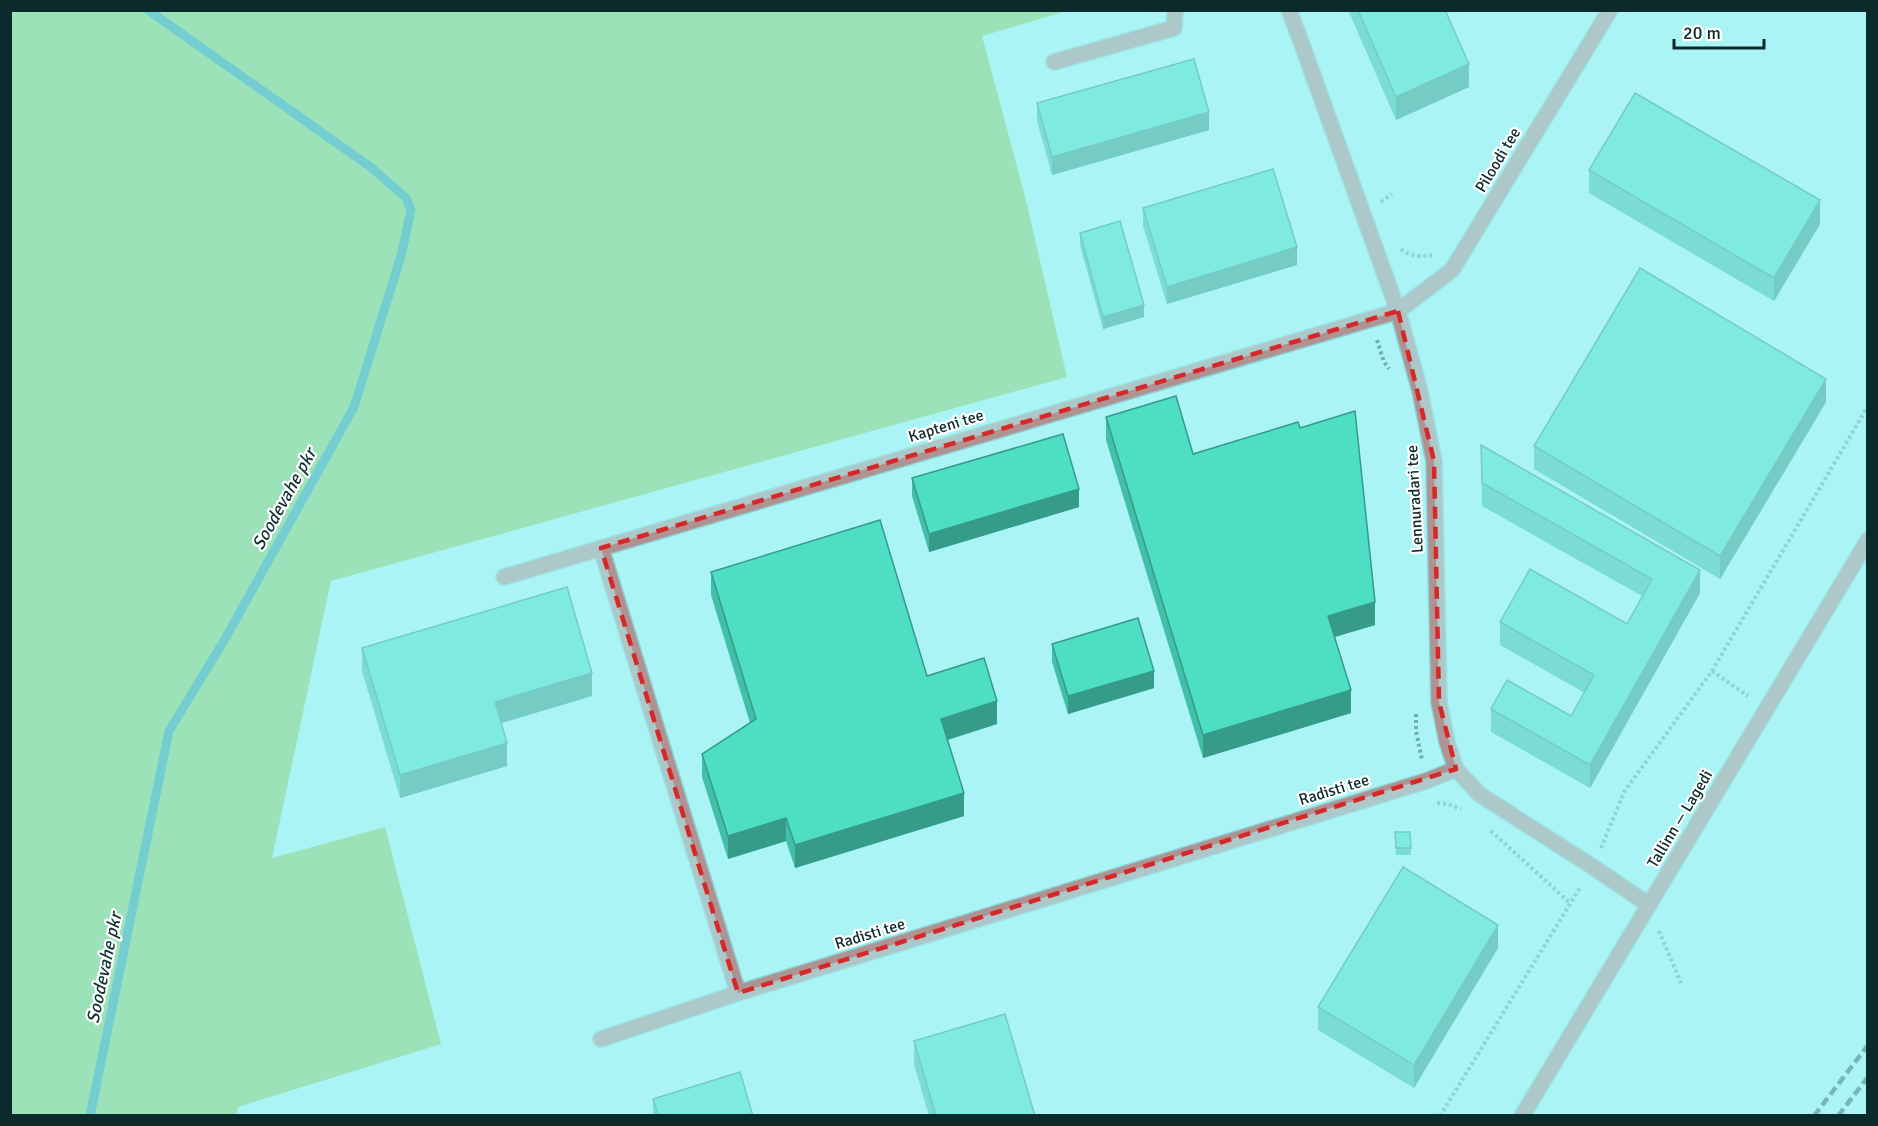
<svg xmlns="http://www.w3.org/2000/svg" width="1878" height="1126" font-family="Signika,sans-serif">
  <rect width="100%" height="100%" fill="#aaf4f6"/>
  <!-- green -->
  <polygon fill="#89cd70" points="10,11 1067,11 982,36 1025,196 1067,377 331,581 272,858 385,827 441,1044 238,1107 236,1115 11,1115"/>
  <g fill="none" stroke-linecap="round" stroke-linejoin="round">
    <!-- stream -->
    <polyline stroke="#33a1a4" stroke-width="9" points="90,1116 169,731 225,639 354,407 401,256 411,210 406,198 372,168 148,10"/>
    <defs>
      <g id="minor">
        <polyline points="1289,10 1300,39 1398,311 1420,391 1434,461 1439,702 1447,742 1456,769 1479,794 1593,867 1649,905"/>
        <polyline points="1054,62 1174,28 1175,10"/>
        <polyline points="601,548 738,993 1426,781 1456,769"/>
        <polyline points="504,577 1398,311 1452,270 1610,10"/>
        <polyline points="601,1039 738,993"/>
        <polyline points="1522,1116 1868,540"/>
      </g>
    </defs>
    <!-- minor casing -->
    <use href="#minor" stroke="#8dd0d1" stroke-width="18"/>
    <!-- path -->
    <g stroke="#71acae" stroke-width="4" stroke-dasharray="3 3" stroke-linecap="butt">
      <polyline points="1381,202 1392,194"/>
      <path d="M1401,249C1410,257 1421,257 1433,255"/>
      <polyline points="1377,340 1384,362 1389,369"/>
      <polyline points="1712,671 1748,696"/>
      <polyline points="1416,714 1416,731 1422,760"/>
      <polyline points="1437,803 1448,804 1461,809"/>
      <polyline points="1491,831 1570,903"/>
      <polyline points="1601,848 1624,792 1712,671 1868,406"/>
      <polyline points="1659,931 1681,983"/>
      <polyline points="1440,1116 1581,886"/>
    </g>
    <!-- minor -->
    <use href="#minor" stroke="#af9393" stroke-width="15"/>
    <!-- rail -->
    <g stroke="#3c696b" stroke-width="4.5" stroke-dasharray="9 4.5" stroke-linecap="butt">
      <polyline points="1814,1116 1868,1045"/>
      <polyline points="1838,1116 1868,1077"/>
    </g>
  </g>
  <!-- wall -->
  <g fill="#42bfa8">
    <polygon points="1348,10 1445,10 1469,87 1396,120"/>
    <polygon points="1037,103 1209,130 1052,175 1037,121"/>
    <polygon points="1589,170 1820,224 1774,301 1589,193"/>
    <polygon points="1143,208 1297,265 1167,304 1143,226"/>
    <polygon points="1080,233 1144,317 1103,329 1080,245"/>
    <polygon points="1826,402 1720,579 1534,469 1534,446"/>
    <polygon points="1106,417 1193,454 1375,625 1334,637 1351,713 1203,758 1106,440"/>
    <polygon points="1481,445 1700,593 1590,788 1491,732 1491,709 1571,716 1585,693 1500,645 1500,622 1627,624 1642,596 1482,506"/>
    <polygon points="912,478 1079,507 929,552 912,496"/>
    <polygon points="711,572 927,676 997,724 947,740 964,816 795,868 786,841 728,859 702,777 702,754 750,723 711,595"/>
    <polygon points="1052,644 1154,688 1068,714 1052,662"/>
    <polygon points="362,648 592,696 501,723 507,766 400,798 362,671"/>
    <polygon points="1395,832 1410,832 1411,855 1396,855"/>
    <polygon points="1498,948 1414,1088 1318,1030 1318,1007"/>
    <polygon points="914,1041 1035,1116 929,1116 914,1064"/>
    <polygon points="653,1099 753,1116 653,1116"/>
  </g>
  <!-- shaded-wall -->
  <g fill="#369b88">
    <polygon points="1469,64 1469,87 1396,120 1396,97"/>
    <polygon points="1209,112 1209,130 1052,175 1052,157"/>
    <polygon points="1820,200 1820,224 1774,301 1774,278"/>
    <polygon points="1297,247 1297,265 1167,304 1167,287"/>
    <polygon points="1144,305 1144,317 1103,329 1103,317"/>
    <polygon points="1826,379 1826,402 1720,579 1720,556"/>
    <polygon points="1079,489 1079,507 929,552 929,534"/>
    <polygon points="1700,570 1700,593 1590,788 1590,765"/>
    <polygon points="1375,602 1375,625 1328,639 1328,616"/>
    <polygon points="1154,671 1154,688 1068,714 1068,696"/>
    <polygon points="592,673 592,696 495,725 495,702"/>
    <polygon points="1351,690 1351,713 1203,758 1203,735"/>
    <polygon points="997,701 997,724 941,742 941,719"/>
    <polygon points="507,743 507,766 400,798 400,775"/>
    <polygon points="964,793 964,816 795,868 795,845"/>
    <polygon points="786,818 786,841 728,859 728,836"/>
    <polygon points="1498,925 1498,948 1414,1088 1414,1065"/>
  </g>
  <!-- building -->
  <g fill="#4ddec3" stroke="#369b88" stroke-width="1.5">
    <polygon points="1358,10 1445,10 1469,64 1396,97"/>
    <polygon points="1194,59 1209,112 1052,157 1037,103"/>
    <polygon points="1635,93 1820,200 1774,278 1589,170"/>
    <polygon points="1273,169 1297,247 1167,287 1143,208"/>
    <polygon points="1120,221 1144,305 1103,317 1080,233"/>
    <polygon points="1640,268 1826,379 1720,556 1534,446"/>
    <polygon points="1176,396 1193,454 1298,422 1300,428 1355,411 1375,602 1328,616 1351,690 1203,735 1106,417"/>
    <polygon points="1063,434 1079,489 929,534 912,478"/>
    <polygon points="1481,445 1700,570 1590,765 1491,709 1507,680 1571,716 1594,675 1500,622 1530,569 1627,624 1652,579 1482,483"/>
    <polygon points="880,520 927,676 984,658 997,701 941,719 964,793 795,845 786,818 728,836 702,754 756,719 711,572"/>
    <polygon points="567,587 592,673 495,702 507,743 400,775 362,648"/>
    <polygon points="1138,618 1154,671 1068,696 1052,644"/>
    <polygon points="1395,832 1410,832 1411,848 1396,848"/>
    <polygon points="1403,867 1498,925 1414,1065 1318,1007"/>
    <polygon points="1005,1014 1035,1116 936,1116 914,1041"/>
    <polygon points="740,1072 753,1116 659,1116 653,1099"/>
  </g>
  <!-- marked area -->
  <path d="M0 0H1878V1126H0ZM1398,311L1434,461L1439,702L1456,769L738,993L601,548Z" fill="#aaf4f6" fill-opacity=".55" fill-rule="evenodd"/>
  <path fill="none" stroke="#d62828" stroke-width="4.5" stroke-dasharray="12 8" stroke-linejoin="round" d="M1398,311L1434,461L1439,702L1456,769L738,993L601,548Z"/>
  <g text-anchor="middle" dominant-baseline="central" stroke-width="4.5" stroke-linejoin="round" paint-order="stroke">
    <!-- street labels -->
    <g font-size="16" fill="#0a2a2b" stroke="#fff">
      <text transform="translate(1498 160) rotate(-59)">Piloodi tee</text>
      <text transform="translate(946 426) rotate(-17)">Kapteni tee</text>
      <text transform="translate(1415 499) rotate(-93)">Lennuradari tee</text>
      <text transform="translate(1334 790) rotate(-17)">Radisti tee</text>
      <text transform="translate(1680 819) rotate(-59)">Tallinn — Lagedi</text>
      <text transform="translate(870 934) rotate(-17)">Radisti tee</text>
    </g>
    <!-- water labels -->
    <g font-size="18" font-style="italic" fill="#113233" stroke="#fff">
      <text transform="translate(284 499) rotate(-61)">Soodevahe pkr</text>
      <text transform="translate(104 968) rotate(-78)">Soodevahe pkr</text>
    </g>
  </g>
  <!-- border -->
  <rect width="1878" height="1126" fill="none" stroke="#0a2a2b" stroke-width="24"/>
  <!-- scale -->
  <path d="M1674 39v9h90v-9" fill="none" stroke="#0a2a2b" stroke-width="3"/>
  <text x="1683" y="39" font-size="18" fill="#0a2a2b" stroke="#ffffff" stroke-width="4.5" paint-order="stroke">20 m</text>
</svg>
